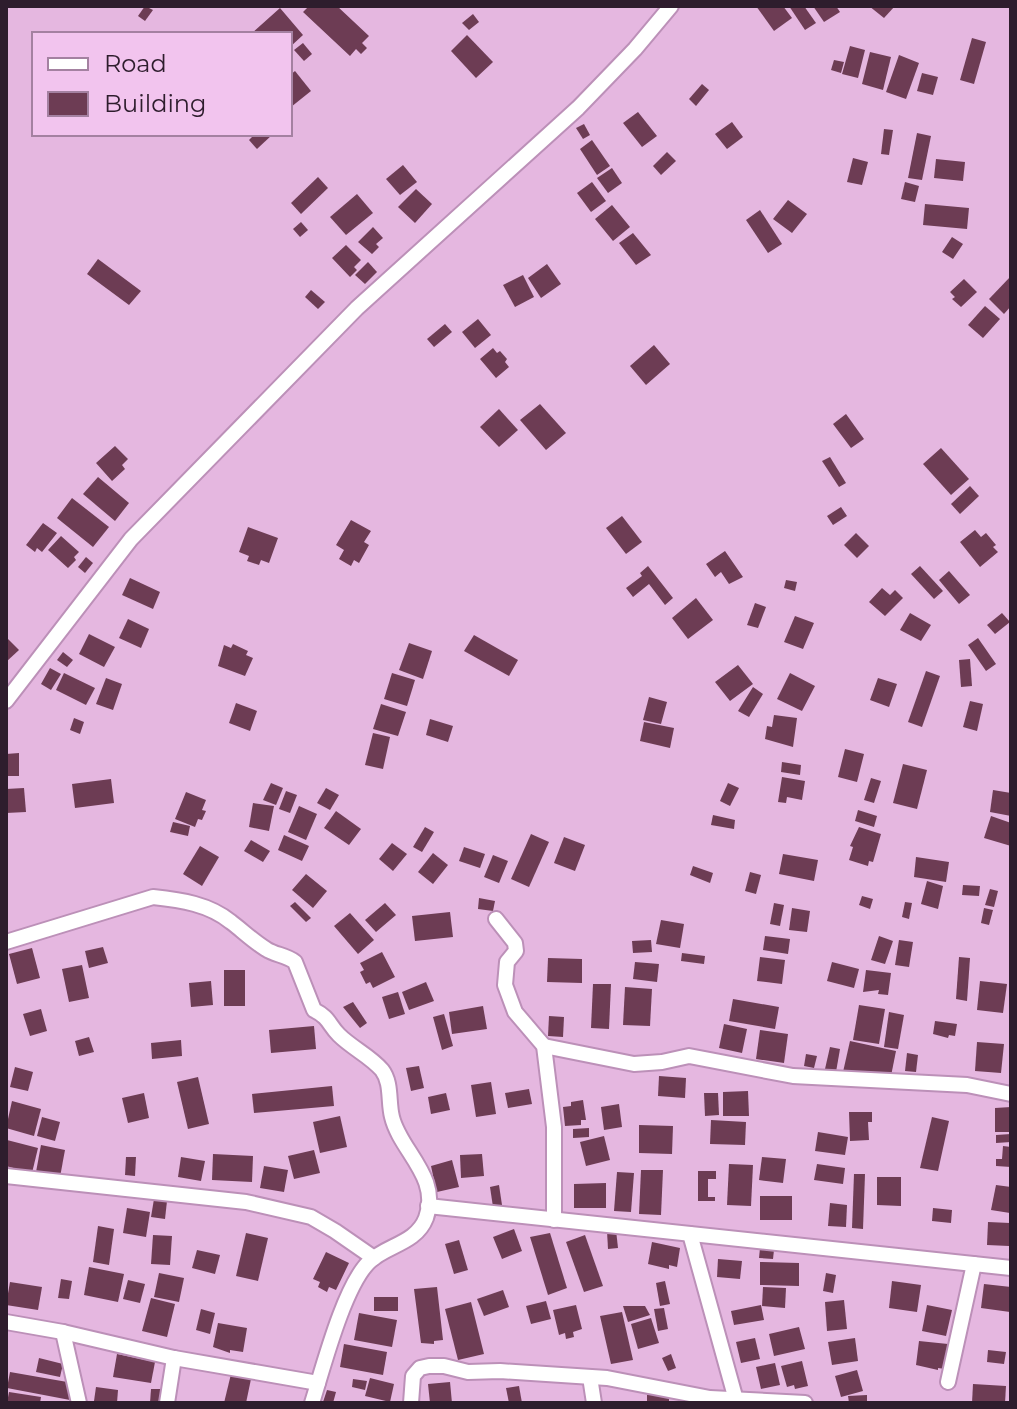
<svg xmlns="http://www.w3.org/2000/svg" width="1017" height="1409" font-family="Montserrat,sans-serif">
  <rect width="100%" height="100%" fill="#e5b7e0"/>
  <!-- building -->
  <g fill="#6d3c54">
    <polygon points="145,6 153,10 145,21 138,16"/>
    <polygon points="309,6 337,6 369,36 362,43 367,48 361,54 356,49 350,56 303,12"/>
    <polygon points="756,6 783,6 792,18 774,31"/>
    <polygon points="789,6 804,6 816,23 805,30"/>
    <polygon points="813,6 836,6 840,12 824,22"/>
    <polygon points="869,6 895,6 884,18"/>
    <polygon points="280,8 303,35 290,47 290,34 251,34"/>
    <polygon points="473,14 479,22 469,30 462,23"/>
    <polygon points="467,35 493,62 476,78 451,51"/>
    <polygon points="972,38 986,42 974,84 960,80"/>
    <polygon points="303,43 312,54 304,61 294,50"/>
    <polygon points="850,46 865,50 858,78 842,74"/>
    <polygon points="870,52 891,57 883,90 862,84"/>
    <polygon points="899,55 919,63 906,99 886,92"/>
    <polygon points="834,60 844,62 841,73 831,70"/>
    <polygon points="295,71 311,91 291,107 290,75"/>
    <polygon points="922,73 938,77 933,95 917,91"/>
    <polygon points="702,84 709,90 696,106 689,99"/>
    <polygon points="638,112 657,136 642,147 623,123"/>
    <polygon points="732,122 743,137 727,149 715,134"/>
    <polygon points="584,124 590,135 583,139 576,128"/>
    <polygon points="884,129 893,130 889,155 881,154"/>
    <polygon points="917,133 931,136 922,180 908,178"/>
    <polygon points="255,134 273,134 257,149 249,140"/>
    <polygon points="592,140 610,166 597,175 580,149"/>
    <polygon points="667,152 676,161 661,175 653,166"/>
    <polygon points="853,158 868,162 862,185 847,182"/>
    <polygon points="936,159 965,162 963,181 934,178"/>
    <polygon points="403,165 417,182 400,195 386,179"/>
    <polygon points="612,168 622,183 608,193 597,178"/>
    <polygon points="318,177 328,188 301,214 291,203"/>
    <polygon points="592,182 606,201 591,212 577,193"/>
    <polygon points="905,182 919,186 915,202 901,199"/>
    <polygon points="416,189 432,204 415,223 398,207"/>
    <polygon points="357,194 373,213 346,235 330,217"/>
    <polygon points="788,200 807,214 792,233 773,219"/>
    <polygon points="925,204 969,208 967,229 923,225"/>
    <polygon points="612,205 630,227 613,241 595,219"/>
    <polygon points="760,210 782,244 768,253 746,220"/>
    <polygon points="301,222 308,230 300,237 293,229"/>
    <polygon points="373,227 383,238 376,244 379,247 372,254 358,242"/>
    <polygon points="633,233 651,255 636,265 619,243"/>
    <polygon points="952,237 963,244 953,259 942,252"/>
    <polygon points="346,245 361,260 354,267 357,270 350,277 332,258"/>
    <polygon points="98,259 141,291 129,305 87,274"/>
    <polygon points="368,262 377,272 365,284 355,275"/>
    <polygon points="547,264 561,284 541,298 528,278"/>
    <polygon points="523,275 534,297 515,307 503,285"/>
    <polygon points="1011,276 1011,306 1004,314 989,299"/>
    <polygon points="964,279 977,292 961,307 952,299 955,297 950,292"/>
    <polygon points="311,290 325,302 318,309 305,297"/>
    <polygon points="985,306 1000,319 983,338 968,325"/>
    <polygon points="478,319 491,335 475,348 462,332"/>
    <polygon points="445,324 452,332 434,347 427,339"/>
    <polygon points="654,345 670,364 646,385 630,366"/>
    <polygon points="493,348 497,353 500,351 507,359 505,362 509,367 496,378 480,359"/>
    <polygon points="540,404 566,433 546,450 520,420"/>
    <polygon points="499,409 518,430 499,447 480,427"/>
    <polygon points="846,414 864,439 851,448 833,424"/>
    <polygon points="115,446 128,459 122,465 125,469 112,481 96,463"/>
    <polygon points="941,448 969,479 951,495 923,464"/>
    <polygon points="830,457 846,483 839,487 822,461"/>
    <polygon points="98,477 129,503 115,521 83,494"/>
    <polygon points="970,486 979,496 960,514 951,504"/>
    <polygon points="72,498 109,527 93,547 57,518"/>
    <polygon points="841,507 847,516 833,525 827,516"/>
    <polygon points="622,516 642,542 626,554 606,528"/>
    <polygon points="351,520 371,531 364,542 369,545 359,563 354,560 351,566 339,559 344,550 336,545"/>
    <polygon points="43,523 57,533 42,552 37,548 35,552 26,545"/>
    <polygon points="248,527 278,538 269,563 261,560 259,565 247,561 249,556 239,552"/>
    <polygon points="975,530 981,537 986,533 996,545 993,547 998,552 980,567 960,542"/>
    <polygon points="856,533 869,546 857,558 844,545"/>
    <polygon points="61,536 79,552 74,557 76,560 68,568 48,550"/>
    <polygon points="725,551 743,577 729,584 721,572 715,577 706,564"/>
    <polygon points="86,557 93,563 85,573 78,567"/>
    <polygon points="648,566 673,598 665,605 649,584 633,597 626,588 642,576 640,573"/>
    <polygon points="920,566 943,591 934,599 911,574"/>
    <polygon points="949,571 970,595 959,604 939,580"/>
    <polygon points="130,578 160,592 153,609 122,595"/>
    <polygon points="786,580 797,582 795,591 784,588"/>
    <polygon points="882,588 890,595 895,590 903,598 885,616 869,602"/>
    <polygon points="696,598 713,620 688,639 672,618"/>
    <polygon points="755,603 766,607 758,628 747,625"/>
    <polygon points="910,613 931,625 921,641 900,630"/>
    <polygon points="1002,613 1010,622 995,634 987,625"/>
    <polygon points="795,616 814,623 803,649 784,642"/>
    <polygon points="128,619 149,629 141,648 119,638"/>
    <polygon points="89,634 115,647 104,667 79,654"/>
    <polygon points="474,635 518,660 509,676 464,651"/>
    <polygon points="6,637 19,650 6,662"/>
    <polygon points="978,638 996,664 986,671 968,645"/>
    <polygon points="409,643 432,651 423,679 399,670"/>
    <polygon points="233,644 248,651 246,655 253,658 245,676 218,666 224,645 231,648"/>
    <polygon points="63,652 73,660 67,667 57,660"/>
    <polygon points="970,659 972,686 961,687 959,660"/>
    <polygon points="738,665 753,684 730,701 715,682"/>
    <polygon points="50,668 61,674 51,690 41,684"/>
    <polygon points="926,671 940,676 922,727 908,722"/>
    <polygon points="64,673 95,688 86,705 56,690"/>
    <polygon points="392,673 415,680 407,706 384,699"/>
    <polygon points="790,673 815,686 802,711 777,699"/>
    <polygon points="106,678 122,684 113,710 96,704"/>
    <polygon points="878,678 897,684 889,707 870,700"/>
    <polygon points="753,687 763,694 749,717 738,711"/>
    <polygon points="649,697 667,702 661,724 643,720"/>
    <polygon points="970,701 983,704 977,731 963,727"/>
    <polygon points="236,703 257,711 250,731 229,723"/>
    <polygon points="381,704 406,712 398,736 373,729"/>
    <polygon points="774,715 797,718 793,747 765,739 767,726 772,727"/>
    <polygon points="74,718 84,722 80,734 70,730"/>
    <polygon points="430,719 453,726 448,742 426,735"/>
    <polygon points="644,722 674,728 670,748 640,741"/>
    <polygon points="373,733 390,737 383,769 365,765"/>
    <polygon points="845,749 864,754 857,782 838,777"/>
    <polygon points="19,753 19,776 6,776 6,754"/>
    <polygon points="782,762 801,765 800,775 781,772"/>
    <polygon points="903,764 927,770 917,809 893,803"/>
    <polygon points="782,777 805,781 802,800 787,797 786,803 778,802"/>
    <polygon points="871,778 881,781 874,803 864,800"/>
    <polygon points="111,779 114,803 75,808 72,784"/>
    <polygon points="271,783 283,788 276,805 263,800"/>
    <polygon points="728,783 739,788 730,806 720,801"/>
    <polygon points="24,788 26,812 6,813 6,789"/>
    <polygon points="326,788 339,795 330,810 317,803"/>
    <polygon points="993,790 1011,793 1011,816 990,812"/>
    <polygon points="286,791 297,795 290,813 279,809"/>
    <polygon points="186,792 206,800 202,810 206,811 202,820 198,819 195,827 175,819"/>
    <polygon points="253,803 274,806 269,831 249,827"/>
    <polygon points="299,806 317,814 306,840 288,832"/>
    <polygon points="858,810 877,816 874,827 855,821"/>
    <polygon points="336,811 361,829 349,845 324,828"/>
    <polygon points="713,815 735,820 734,829 711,825"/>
    <polygon points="991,816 1011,823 1011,846 984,838"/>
    <polygon points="173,822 190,826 188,836 170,832"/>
    <polygon points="425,827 434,832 422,852 413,847"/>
    <polygon points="859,827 881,834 873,862 869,861 868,866 849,860 853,847 850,846"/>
    <polygon points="531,834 549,842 529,887 511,879"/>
    <polygon points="284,835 309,846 302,861 278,850"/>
    <polygon points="564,837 585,845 575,871 554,863"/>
    <polygon points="251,840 270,851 263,862 244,851"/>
    <polygon points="392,843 407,854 393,871 379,859"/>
    <polygon points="200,846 219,857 202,886 183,874"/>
    <polygon points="464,847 485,854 480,868 459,861"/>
    <polygon points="433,853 448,865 433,884 418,872"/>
    <polygon points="783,854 818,860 814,881 779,874"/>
    <polygon points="493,855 508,861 499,883 484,877"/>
    <polygon points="916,857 949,862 946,882 914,877"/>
    <polygon points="693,866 713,873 710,883 690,875"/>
    <polygon points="750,872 761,875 756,894 745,891"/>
    <polygon points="306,874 327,891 313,908 292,890"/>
    <polygon points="927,881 943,886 938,909 921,904"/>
    <polygon points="963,885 980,886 979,896 962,895"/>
    <polygon points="990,889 998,891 994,907 985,905"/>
    <polygon points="862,896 873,899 870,909 859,905"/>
    <polygon points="479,898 495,901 493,911 478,909"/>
    <polygon points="295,902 311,918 306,922 290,906"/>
    <polygon points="905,902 912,903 909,919 902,917"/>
    <polygon points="385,903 396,915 376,932 365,920"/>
    <polygon points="774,903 784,905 780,926 770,924"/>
    <polygon points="792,908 810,911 807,932 789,930"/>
    <polygon points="984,908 993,910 989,925 981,923"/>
    <polygon points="450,912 453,937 415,941 412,916"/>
    <polygon points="350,913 374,940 358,954 334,926"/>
    <polygon points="661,920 684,924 680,948 656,944"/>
    <polygon points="765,936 790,939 788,954 763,950"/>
    <polygon points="879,936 893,941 885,964 871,960"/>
    <polygon points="651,940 652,952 633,953 632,941"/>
    <polygon points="899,940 913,942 909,967 895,965"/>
    <polygon points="103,947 108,963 89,968 85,951"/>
    <polygon points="32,948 40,978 17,984 9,954"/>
    <polygon points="382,952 395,977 373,988 370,982 366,984 360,972 364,970 360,963"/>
    <polygon points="682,953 705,956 704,964 681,961"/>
    <polygon points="760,957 785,960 782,984 757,981"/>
    <polygon points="959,957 970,958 967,1001 956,999"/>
    <polygon points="548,958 582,959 582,983 547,982"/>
    <polygon points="635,962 659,964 657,982 633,979"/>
    <polygon points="832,962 859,969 854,988 827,981"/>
    <polygon points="82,965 89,998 69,1002 62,969"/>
    <rect x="224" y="970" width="21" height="36"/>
    <polygon points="866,970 891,973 888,995 878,994 879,990 863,992"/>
    <polygon points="211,981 213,1005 191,1007 189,983"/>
    <polygon points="980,981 1007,984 1003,1013 977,1010"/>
    <polygon points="426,982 434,1001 409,1010 402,992"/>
    <polygon points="593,984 611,984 609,1029 591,1028"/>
    <polygon points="625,987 652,989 650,1026 623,1025"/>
    <polygon points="398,992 405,1014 389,1019 382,997"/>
    <polygon points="733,999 779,1007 775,1029 729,1021"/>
    <polygon points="353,1002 367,1023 360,1028 343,1007"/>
    <polygon points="859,1005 885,1009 879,1044 853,1040"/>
    <polygon points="483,1006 487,1029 452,1034 449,1012"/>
    <polygon points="41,1009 47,1031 30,1036 23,1014"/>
    <polygon points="889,1012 904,1015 898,1049 884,1047"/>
    <polygon points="444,1014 453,1046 442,1050 433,1017"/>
    <polygon points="549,1016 564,1017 563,1037 548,1036"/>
    <polygon points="935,1021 957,1024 955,1036 949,1035 948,1038 933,1034"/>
    <polygon points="724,1024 747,1029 742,1053 719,1048"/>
    <polygon points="314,1026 316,1049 271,1053 269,1030"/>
    <polygon points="760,1030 788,1034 784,1063 756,1059"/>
    <polygon points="89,1037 94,1052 79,1056 75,1041"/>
    <polygon points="181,1040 182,1056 152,1059 151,1043"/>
    <polygon points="850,1041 896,1051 890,1081 843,1072"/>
    <polygon points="977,1042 1004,1044 1001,1073 975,1071"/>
    <polygon points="830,1047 840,1049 836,1072 825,1069"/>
    <polygon points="907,1053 918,1055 916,1072 905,1071"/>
    <polygon points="806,1054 817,1056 814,1068 804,1066"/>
    <polygon points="419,1066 424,1088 411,1091 406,1068"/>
    <polygon points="15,1067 33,1072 28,1091 10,1087"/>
    <polygon points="659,1076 686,1078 685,1098 658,1096"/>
    <polygon points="198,1077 209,1124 188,1129 177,1082"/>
    <polygon points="491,1082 496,1114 476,1117 471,1085"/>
    <polygon points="332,1086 334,1106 254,1113 252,1094"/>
    <polygon points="529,1089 532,1104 508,1108 505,1093"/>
    <polygon points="748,1091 749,1116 723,1116 723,1092"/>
    <polygon points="144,1093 149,1118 128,1123 122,1098"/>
    <polygon points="446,1093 450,1110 431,1114 428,1097"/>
    <polygon points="704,1093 718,1093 719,1115 705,1116"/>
    <polygon points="583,1100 586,1120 581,1120 581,1125 565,1126 563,1107 571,1106 571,1102"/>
    <polygon points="12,1101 41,1109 34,1136 6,1128"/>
    <polygon points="619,1104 622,1127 604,1130 601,1107"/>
    <polygon points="1011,1107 1011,1132 995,1132 995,1108"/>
    <polygon points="849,1112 872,1112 872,1122 868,1122 869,1140 850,1141"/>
    <polygon points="340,1116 347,1147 320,1153 313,1122"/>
    <polygon points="42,1117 60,1122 55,1141 37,1136"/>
    <polygon points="932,1117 949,1121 938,1171 920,1168"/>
    <polygon points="711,1120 746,1122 745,1145 710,1144"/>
    <polygon points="639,1125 673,1126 672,1154 639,1153"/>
    <polygon points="589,1128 589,1137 573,1138 573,1129"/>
    <polygon points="818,1132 848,1137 845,1155 815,1151"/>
    <polygon points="1011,1134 1011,1142 996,1143 996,1135"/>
    <polygon points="604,1136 610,1160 586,1166 580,1142"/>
    <polygon points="7,1140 38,1148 32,1173 6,1166"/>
    <polygon points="41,1145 65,1150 60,1177 36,1172"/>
    <polygon points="1003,1146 1011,1147 1011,1167 996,1166 996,1159 1002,1159"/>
    <polygon points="314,1150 320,1173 294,1179 288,1156"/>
    <polygon points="213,1154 253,1156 252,1182 212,1180"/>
    <polygon points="482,1154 484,1176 461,1178 460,1155"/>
    <polygon points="126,1157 136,1157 135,1176 125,1175"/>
    <polygon points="181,1157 205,1161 201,1181 178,1177"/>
    <polygon points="762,1157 786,1159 783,1183 759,1180"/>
    <polygon points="452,1160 459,1187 437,1192 436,1188 432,1189 430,1181 434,1180 431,1166"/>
    <polygon points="729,1164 753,1165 751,1206 727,1205"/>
    <polygon points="817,1164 845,1168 843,1184 814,1180"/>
    <polygon points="264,1166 288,1170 284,1192 260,1188"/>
    <polygon points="641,1170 663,1170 661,1215 639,1214"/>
    <polygon points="698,1171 716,1171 716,1179 708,1179 708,1197 715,1197 715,1201 698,1201"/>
    <polygon points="617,1172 634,1173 631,1212 614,1211"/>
    <polygon points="854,1174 865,1174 863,1229 852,1228"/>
    <polygon points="877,1177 901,1177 901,1206 877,1205"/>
    <polygon points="606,1183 606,1208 574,1208 574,1184"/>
    <polygon points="499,1185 502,1205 493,1207 490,1187"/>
    <polygon points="996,1185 1011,1187 1010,1213 991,1210"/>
    <rect x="760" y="1196" width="32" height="24"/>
    <polygon points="154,1199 167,1201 165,1219 151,1217"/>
    <polygon points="830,1203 847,1205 846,1227 828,1226"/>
    <polygon points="127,1208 150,1212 146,1237 123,1233"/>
    <polygon points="933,1208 952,1210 951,1223 932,1221"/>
    <polygon points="988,1222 1010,1223 1009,1246 987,1245"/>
    <polygon points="98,1226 114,1229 109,1265 93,1262"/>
    <polygon points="514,1229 522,1251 502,1259 493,1237"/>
    <polygon points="616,1230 618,1248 608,1249 607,1231"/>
    <polygon points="246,1233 268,1238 258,1281 236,1276"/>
    <polygon points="550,1233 567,1288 548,1295 530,1237"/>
    <polygon points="153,1235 172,1236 170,1265 151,1264"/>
    <polygon points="585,1235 603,1286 584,1292 566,1242"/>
    <polygon points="459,1240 468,1270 454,1274 445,1244"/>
    <polygon points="652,1242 680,1248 677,1267 669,1265 669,1269 648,1264"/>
    <polygon points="760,1248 774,1250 773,1259 759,1258"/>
    <polygon points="197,1250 220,1255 215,1274 192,1268"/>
    <polygon points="326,1252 349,1263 336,1290 329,1287 327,1292 318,1287 320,1282 313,1279"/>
    <polygon points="718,1259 742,1261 740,1279 717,1277"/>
    <polygon points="760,1262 799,1263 799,1286 760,1285"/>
    <polygon points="89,1267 124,1274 118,1302 84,1295"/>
    <polygon points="159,1273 184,1278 179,1302 154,1297"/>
    <polygon points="826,1273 836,1275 833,1293 823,1291"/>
    <polygon points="61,1279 72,1281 69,1299 58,1298"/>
    <polygon points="128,1280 145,1284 140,1303 123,1299"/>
    <polygon points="665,1281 670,1304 660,1306 656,1283"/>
    <polygon points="892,1281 921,1285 917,1312 889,1308"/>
    <polygon points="10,1282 42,1287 38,1310 6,1305"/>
    <polygon points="984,1284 1011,1287 1010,1312 981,1308"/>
    <polygon points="437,1287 443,1340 434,1341 434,1344 421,1343 414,1289"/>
    <polygon points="763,1287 786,1288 785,1308 762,1306"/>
    <polygon points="503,1290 509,1307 484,1316 477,1299"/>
    <rect x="374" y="1297" width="24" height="14"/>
    <polygon points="151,1298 175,1304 167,1337 142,1331"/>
    <polygon points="844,1300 847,1329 827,1331 825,1302"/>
    <polygon points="546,1301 551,1319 531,1324 526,1306"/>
    <polygon points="471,1302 484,1354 458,1360 445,1309"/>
    <polygon points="576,1305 582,1329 573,1332 574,1337 566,1339 565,1333 559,1335 553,1310"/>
    <polygon points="761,1305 764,1320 734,1325 731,1311"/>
    <polygon points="927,1305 952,1310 946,1336 922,1331"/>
    <polygon points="623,1306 645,1306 650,1315 628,1322"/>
    <polygon points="664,1308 668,1329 658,1331 654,1309"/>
    <polygon points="201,1309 215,1313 210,1334 196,1330"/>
    <polygon points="622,1312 633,1360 611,1364 600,1316"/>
    <polygon points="359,1313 397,1320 392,1347 354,1340"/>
    <polygon points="651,1318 659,1343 638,1349 631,1324"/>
    <polygon points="218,1323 247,1328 243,1352 230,1350 230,1353 213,1347"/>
    <polygon points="799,1327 805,1349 774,1356 769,1334"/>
    <polygon points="755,1338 760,1359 741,1363 736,1342"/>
    <polygon points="855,1338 858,1361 832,1365 828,1342"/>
    <polygon points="919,1341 948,1344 945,1369 938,1368 938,1370 916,1365"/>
    <polygon points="344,1344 387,1352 383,1375 340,1367"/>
    <polygon points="988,1350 1006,1352 1004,1364 987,1362"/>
    <polygon points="117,1354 155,1362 151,1383 113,1377"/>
    <polygon points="671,1354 676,1368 668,1371 662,1358"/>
    <polygon points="39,1358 63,1364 60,1377 36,1372"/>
    <polygon points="802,1361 808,1386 795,1389 794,1385 787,1387 781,1366"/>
    <polygon points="775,1363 780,1385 761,1389 756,1367"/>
    <polygon points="857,1370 863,1391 841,1397 835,1376"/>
    <polygon points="10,1372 73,1383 70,1400 7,1388"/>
    <polygon points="231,1374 251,1379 246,1403 224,1403"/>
    <polygon points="370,1378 394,1384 390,1402 365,1396"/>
    <polygon points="353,1379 367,1381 365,1390 352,1387"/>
    <polygon points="450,1382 452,1403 430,1403 428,1384"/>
    <polygon points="973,1384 1006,1386 1005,1403 972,1403"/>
    <polygon points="519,1386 522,1403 509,1403 506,1388"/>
    <polygon points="96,1387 118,1390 117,1403 94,1401"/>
    <polygon points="151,1389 161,1389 159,1403 150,1403"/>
    <polygon points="327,1390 336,1392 333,1403 323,1402"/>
    <polygon points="9,1392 41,1397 40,1403 7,1403"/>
    <rect x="647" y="1395" width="22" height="8"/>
    <polygon points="867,1395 867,1403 849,1403 848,1396"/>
  </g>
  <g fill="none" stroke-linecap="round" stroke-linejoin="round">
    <defs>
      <g id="minor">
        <polyline points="6,701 131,539 357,308 578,108 635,49 671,6"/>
        <polyline points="496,919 515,943 516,951 507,962 505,985 515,1012 544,1046 554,1127 554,1220"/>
        <path d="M6,942L153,897C181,900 209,904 231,922C243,931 253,941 266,949C275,955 286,955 295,962L314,1010C330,1018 328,1024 339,1035C352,1048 370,1056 382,1070C392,1083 388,1102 392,1117C400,1151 441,1177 426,1218C416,1244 386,1245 369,1262C344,1286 323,1368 312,1403"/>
        <polyline points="544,1046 634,1064 662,1062 689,1056 793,1076 967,1085 1011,1094"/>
        <polyline points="6,1176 246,1202 311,1217 335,1231 374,1258"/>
        <polyline points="428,1206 1011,1268"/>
        <polyline points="690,1234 736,1400"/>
        <polyline points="6,1322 63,1332 174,1358 318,1383"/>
        <polyline points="63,1332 79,1403"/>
        <polyline points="590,1377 594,1403"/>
        <polyline points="948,1382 974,1264"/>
        <polyline points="167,1403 174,1358"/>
        <polyline points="411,1403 413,1376 420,1368 429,1366 444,1366 468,1372 500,1371 607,1378 710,1398 805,1403"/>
      </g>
    </defs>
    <!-- minor casing -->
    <use href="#minor" stroke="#bc90b8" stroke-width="18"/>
    <!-- minor -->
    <use href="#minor" stroke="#fff" stroke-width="14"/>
  </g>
  <!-- border -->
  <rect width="1017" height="1409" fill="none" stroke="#2e1d2d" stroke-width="16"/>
  <!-- legend -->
  <rect x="32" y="32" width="260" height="104" fill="#f2c4ee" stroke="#a481a1" stroke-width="2"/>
  <rect x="48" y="58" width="40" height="12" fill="#ffffff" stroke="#a481a1" stroke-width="2"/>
  <text x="104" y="72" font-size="24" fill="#2e1d2d">Road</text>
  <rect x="48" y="92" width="40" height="24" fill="#6d3c54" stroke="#a481a1" stroke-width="2"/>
  <text x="104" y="112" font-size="24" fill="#2e1d2d">Building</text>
</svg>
